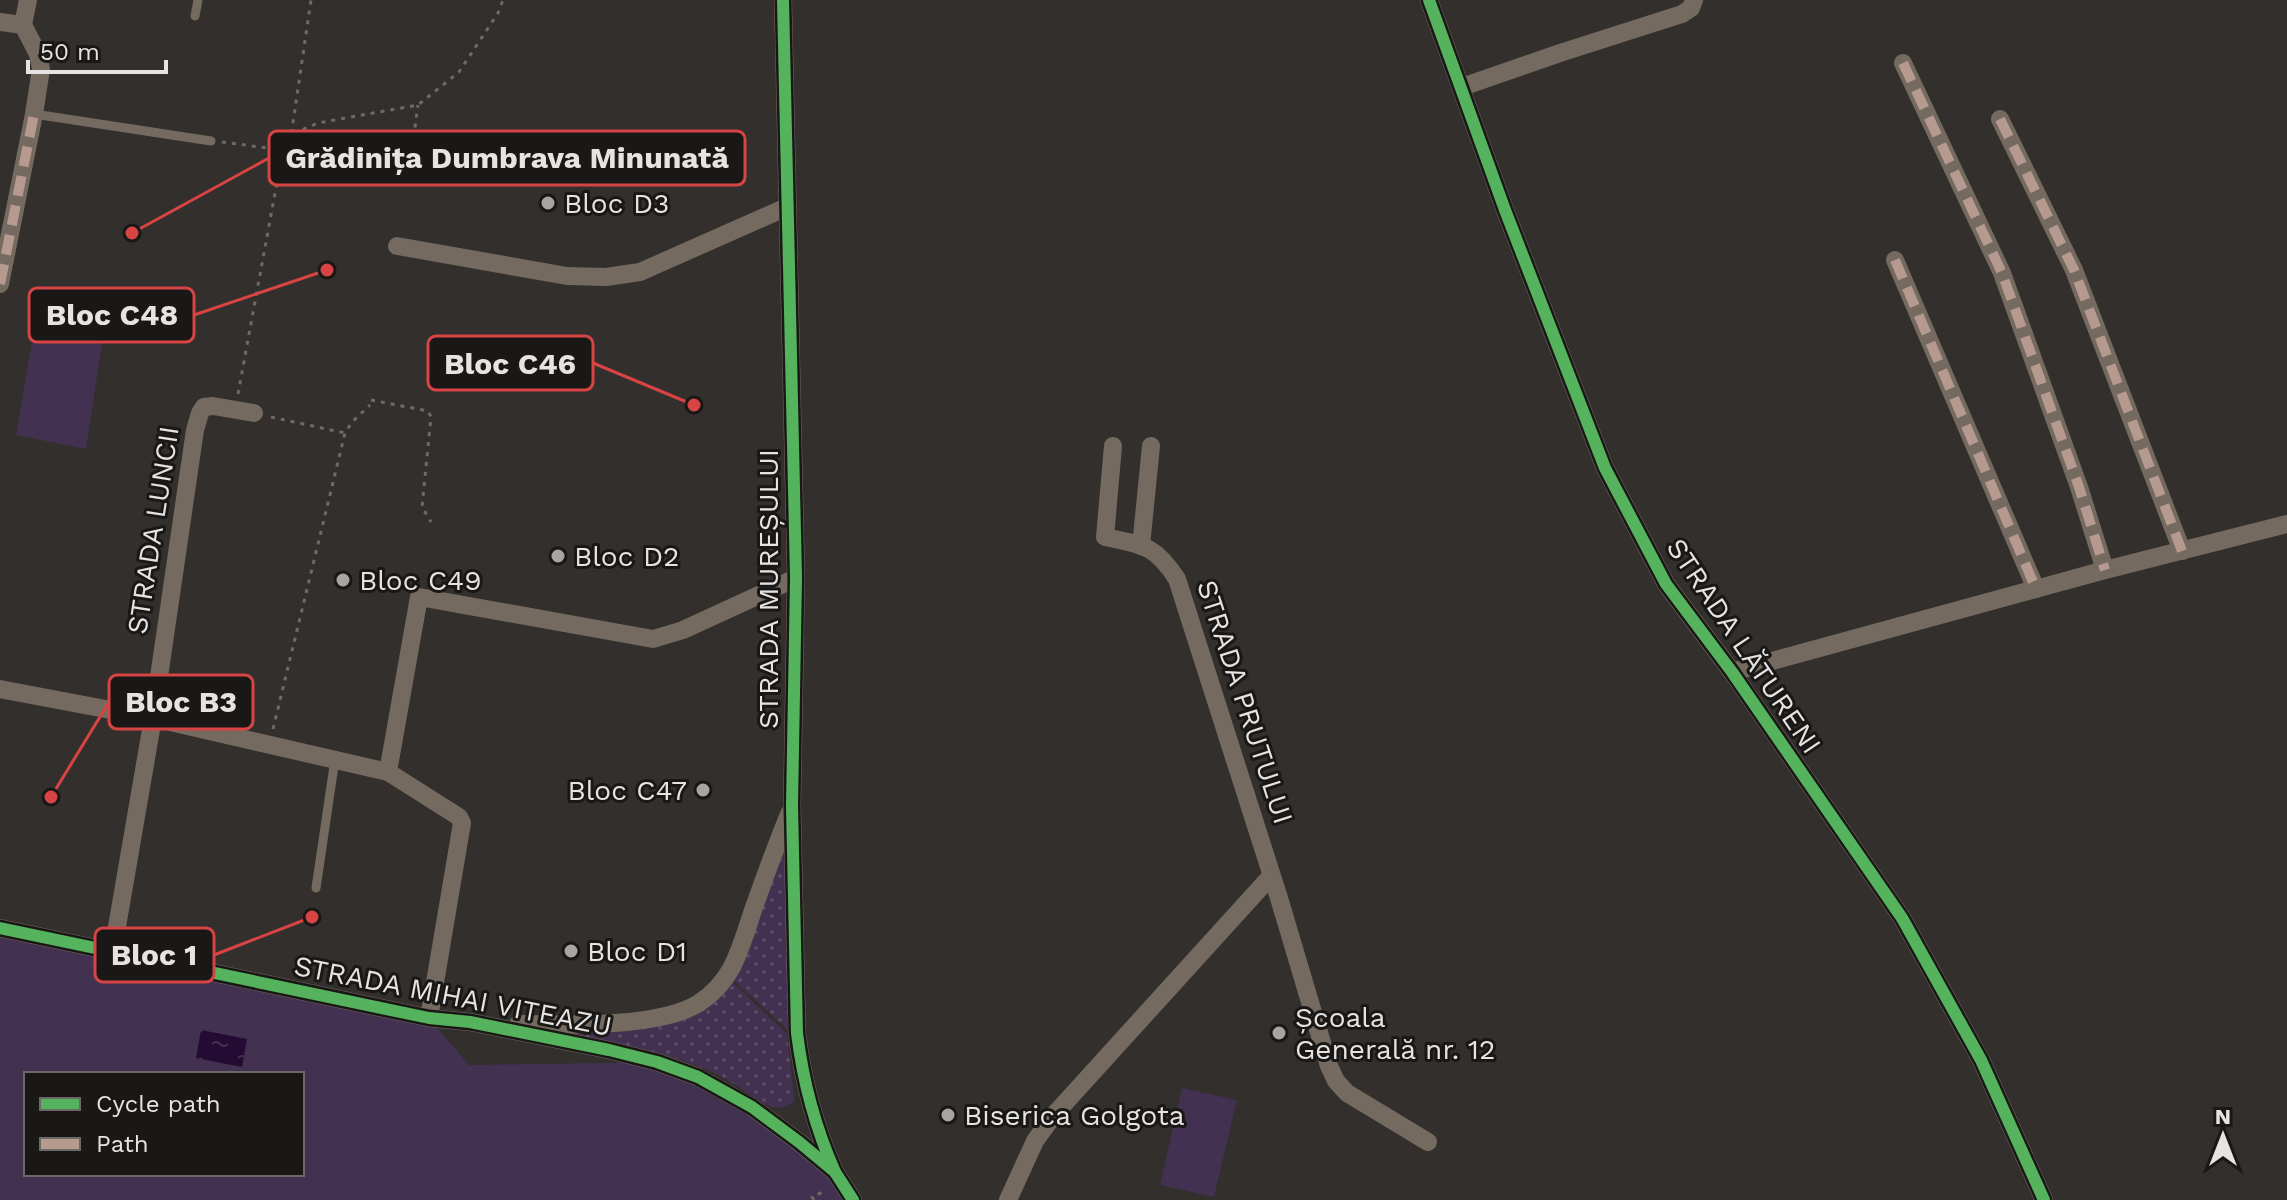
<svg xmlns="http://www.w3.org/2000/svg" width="2287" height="1200" font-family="'Work Sans',sans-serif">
  <defs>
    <pattern id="grass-dots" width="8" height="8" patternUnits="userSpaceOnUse" patternTransform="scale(2)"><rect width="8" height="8" fill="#423151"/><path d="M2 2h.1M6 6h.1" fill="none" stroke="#5d4f6a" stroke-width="1.8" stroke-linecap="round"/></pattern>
    <pattern id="water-ripples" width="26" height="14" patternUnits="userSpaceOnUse" patternTransform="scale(2)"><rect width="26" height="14" fill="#230b33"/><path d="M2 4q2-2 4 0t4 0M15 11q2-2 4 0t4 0" fill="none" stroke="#432e50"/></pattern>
  </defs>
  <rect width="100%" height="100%" fill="#322f2d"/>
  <!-- grass -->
  <g fill="url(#grass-dots)">
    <polygon points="779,850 787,851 787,1029 730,977"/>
    <path d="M729,979L787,1034L794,1097V1101C780,1113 768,1107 755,1098C741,1089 728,1079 712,1072C661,1049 598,1041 543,1028L642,1027Z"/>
  </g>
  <!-- garden -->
  <g fill="#423151" fill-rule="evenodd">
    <polygon points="37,313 105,324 86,449 16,435"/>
    <path d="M0,928L429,1018L469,1065L657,1062L752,1107L853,1200H0ZM26,1074H302V1174H26Z"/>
    <polygon points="1182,1088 1237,1100 1214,1197 1160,1185"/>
  </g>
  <!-- water -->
  <polygon fill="url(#water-ripples)" points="201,1030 247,1039 242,1067 196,1058"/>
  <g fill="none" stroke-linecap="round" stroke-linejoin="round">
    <!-- path -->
    <g stroke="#716a63" stroke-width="3" stroke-dasharray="4 6" stroke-linecap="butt">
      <polyline points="222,142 283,150 304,129 318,123 418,105 459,72 498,13 503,0"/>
      <polyline points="290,143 311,0"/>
      <polyline points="408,177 418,105"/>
      <polyline points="238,394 283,150"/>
      <polyline points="371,400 428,411 431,417 422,507 431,522"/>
      <polyline points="271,417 345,433"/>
      <polyline points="273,729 345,433 352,422 370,405"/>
      <polyline points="814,1200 812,1197 827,1190"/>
    </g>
    <!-- lane -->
    <g stroke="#746a5f" stroke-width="9">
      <polyline points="195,16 198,0"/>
      <polyline points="34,114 211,141"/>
      <polyline points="316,888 335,759"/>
    </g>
    <!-- street -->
    <g stroke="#746a5f" stroke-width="18">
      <path d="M783,0L796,578L792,806L797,1033C803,1082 815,1127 835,1172"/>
      <polyline points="1429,0 1505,210 1605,468 1666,584 1732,672 1902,918 1981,1060 2044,1200"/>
      <polyline points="0,22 23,25"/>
      <polyline points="1903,63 2002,273 2079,487 2105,570"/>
      <polyline points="1462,87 1560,53 1682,14 1691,8 1694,0"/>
      <polyline points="2000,119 2074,270 2182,551"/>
      <polyline points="397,246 567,276 606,277 640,272 787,207"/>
      <polyline points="1895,260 2036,589"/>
      <polyline points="0,284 34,114 41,69 38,54 23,25 28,0"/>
      <path d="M1113,446L1105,537C1143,545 1155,545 1177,579L1279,898L1329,1066L1336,1081L1347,1093L1428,1142"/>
      <polyline points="1141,546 1151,446"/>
      <polyline points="1732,672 2105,570 2287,524"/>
      <polyline points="0,689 153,718 388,772 459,817 462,823 429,1018"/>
      <polyline points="388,772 419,597 653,639 683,630 796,578"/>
      <polyline points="0,928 429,1018 470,1022 609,1050 657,1062 698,1077 752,1107 799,1142 835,1172 853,1200"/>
      <polyline points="113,950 153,718 195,430 200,413 204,407 213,406 254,413"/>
      <path d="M518,1024C564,1025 660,1028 699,1003C713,994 724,982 732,967C741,949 747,929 753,910C765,877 776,845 790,812"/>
      <polyline points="1008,1200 1035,1141 1053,1116 1271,876"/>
    </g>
    <!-- quiet -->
    <g stroke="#b69a8f" stroke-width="10" stroke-dasharray="20 10" stroke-linecap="butt">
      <polyline points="1903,63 2002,273 2079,487 2105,570"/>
      <polyline points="2000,119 2074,270 2182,551"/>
      <polyline points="1895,260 2036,589"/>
      <polyline points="0,284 34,114"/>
    </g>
    <defs>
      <g id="cycleway">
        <path d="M783,0L796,578L792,806L797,1033C803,1082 815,1127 835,1172"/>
        <polyline points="1429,0 1505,210 1605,468 1666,584 1732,672 1902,918 1981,1060 2044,1200"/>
        <polyline points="0,928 429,1018 470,1022 609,1050 657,1062 698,1077 752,1107 799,1142 835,1172 853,1200"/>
      </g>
    </defs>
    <!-- cycleway casing -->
    <use href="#cycleway" stroke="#191816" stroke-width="17"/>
    <!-- cycleway -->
    <use href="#cycleway" stroke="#56b35d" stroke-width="12"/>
  </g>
  <!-- markers -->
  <g fill="#a7a5a3" stroke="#191816" stroke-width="3">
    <circle cx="548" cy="203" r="8"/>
    <circle cx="558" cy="556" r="8"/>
    <circle cx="343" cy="580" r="8"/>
    <circle cx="703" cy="790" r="8"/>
    <circle cx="571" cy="951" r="8"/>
    <circle cx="1279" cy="1033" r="8"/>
    <circle cx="948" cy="1115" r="8"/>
  </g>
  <g text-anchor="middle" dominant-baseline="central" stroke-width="6" stroke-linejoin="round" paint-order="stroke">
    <!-- poi labels -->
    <g font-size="28" fill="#e6e4e2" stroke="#191816" text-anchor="start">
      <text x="564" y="203">Bloc D3</text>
      <text x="574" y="556">Bloc D2</text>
      <text x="359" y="580">Bloc C49</text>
      <text x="687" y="790" text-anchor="end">Bloc C47</text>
      <text x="587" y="951">Bloc D1</text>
      <text x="1295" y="1017">Școala<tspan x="1295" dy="32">Generală nr. 12</tspan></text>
      <text x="964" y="1115">Biserica Golgota</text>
    </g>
    <!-- street labels -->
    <g font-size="28" fill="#e6e4e2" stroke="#191816">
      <text transform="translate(153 530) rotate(-81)">STRADA LUNCII</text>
      <text transform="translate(768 589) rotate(-90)">STRADA MUREȘULUI</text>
      <text transform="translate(1744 646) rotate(56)">STRADA LĂTURENI</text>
      <text transform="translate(1245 702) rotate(72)">STRADA PRUTULUI</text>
      <text transform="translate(453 996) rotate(11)">STRADA MIHAI VITEAZU</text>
    </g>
  </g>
  <!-- callouts -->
  <path fill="none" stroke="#d84444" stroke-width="3" d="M132 233L269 158M327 270L194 315M694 405L593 363M51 797L109 702M312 917L214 955"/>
  <g fill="#d84444" stroke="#191816" stroke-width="3">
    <circle cx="132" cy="233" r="8"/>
    <circle cx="327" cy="270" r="8"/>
    <circle cx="694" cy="405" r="8"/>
    <circle cx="51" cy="797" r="8"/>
    <circle cx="312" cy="917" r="8"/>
  </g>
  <g fill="#191816" stroke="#d84444" stroke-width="3">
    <rect x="269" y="131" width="476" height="54" rx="8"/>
    <rect x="29" y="288" width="165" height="54" rx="8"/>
    <rect x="428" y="336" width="165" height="54" rx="8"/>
    <rect x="109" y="675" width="144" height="54" rx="8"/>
    <rect x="95" y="928" width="119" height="54" rx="8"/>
  </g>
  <g font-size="30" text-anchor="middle" font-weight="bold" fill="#e6e4e2">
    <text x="507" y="168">Grădinița Dumbrava Minunată</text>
    <text x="112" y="325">Bloc C48</text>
    <text x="510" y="374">Bloc C46</text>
    <text x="181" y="712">Bloc B3</text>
    <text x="154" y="965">Bloc 1</text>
  </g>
  <!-- legend -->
  <rect x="24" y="1072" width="280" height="104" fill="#191816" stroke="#6b6a68" stroke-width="2"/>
  <rect x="40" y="1098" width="40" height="12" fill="#56b35d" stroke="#6b6a68" stroke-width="2"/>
  <text x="96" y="1112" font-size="24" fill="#e6e4e2">Cycle path</text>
  <rect x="40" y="1138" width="40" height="12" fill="#b69a8f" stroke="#6b6a68" stroke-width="2"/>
  <text x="96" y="1152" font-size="24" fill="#e6e4e2">Path</text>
  <!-- north arrow -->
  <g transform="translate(2223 1136)" stroke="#191816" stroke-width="6" paint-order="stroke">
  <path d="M0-6L14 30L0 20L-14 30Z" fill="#e6e4e2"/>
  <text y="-12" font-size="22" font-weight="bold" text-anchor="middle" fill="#e6e4e2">N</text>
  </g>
  <!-- scale -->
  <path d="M28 60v12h138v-12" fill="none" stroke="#e6e4e2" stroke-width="4"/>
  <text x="40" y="60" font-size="24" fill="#e6e4e2" stroke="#191816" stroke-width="6" paint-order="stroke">50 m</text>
</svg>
